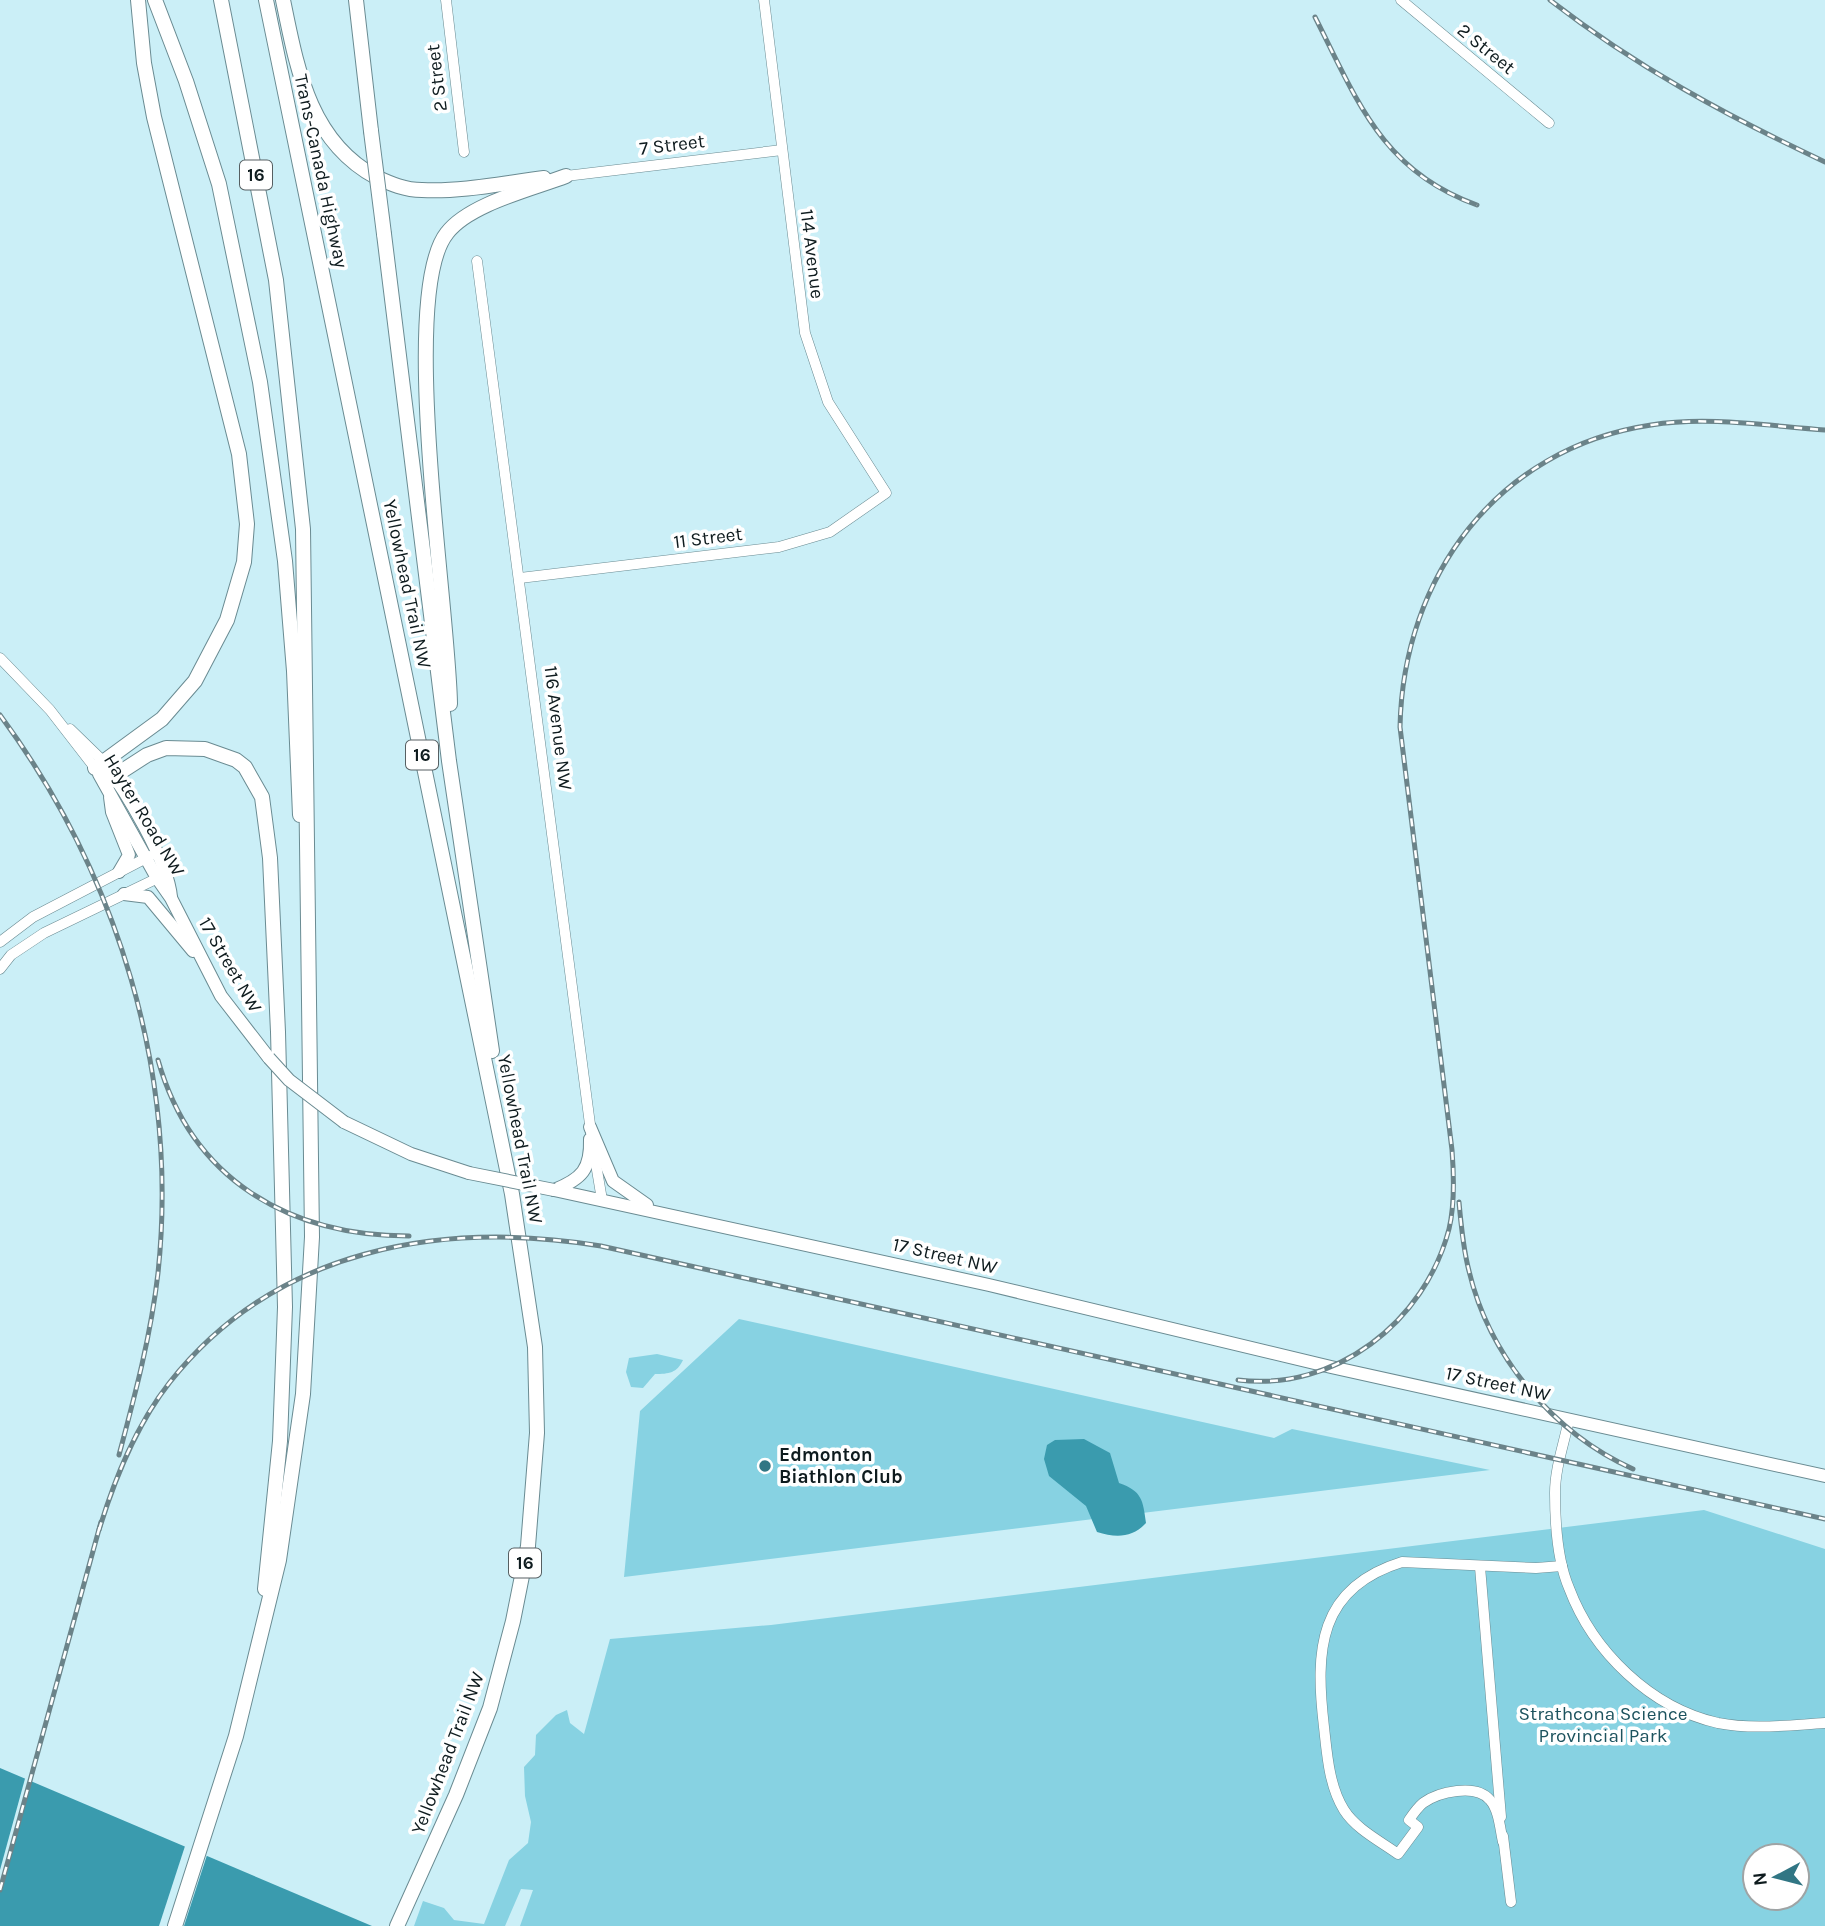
<svg xmlns="http://www.w3.org/2000/svg" width="1825" height="1926" font-family="Karla,sans-serif">
  <rect width="100%" height="100%" fill="#cbeff7"/>
  <!-- green -->
  <g fill="#87d2e2" fill-rule="evenodd">
    <polygon points="739,1319 1274,1438 1292,1429 1490,1470 624,1577 640,1411"/>
    <path d="M657,1354L683,1360C677,1373 669,1374 655,1374L643,1388L631,1387L626,1372L629,1358Z"/>
    <path d="M1704,1510L1825,1549V1926H520L533,1890L521,1889L505,1926H414L423,1901L444,1908L454,1920L484,1924L509,1860L528,1843L531,1822L525,1796L524,1767L535,1755L536,1735L556,1715L567,1710L570,1723L584,1734L610,1639L771,1625ZM1755,1856H1797V1898H1755Z"/>
  </g>
  <!-- water -->
  <g fill="#3a9bae">
    <path d="M1084,1439L1110,1453L1119,1483C1142,1491 1143,1500 1146,1523C1132,1538 1116,1538 1097,1532L1086,1506L1049,1476L1044,1459L1047,1445L1055,1440Z"/>
    <polygon points="0,1768 372,1926 0,1926"/>
  </g>
  <!-- pier -->
  <g fill="#cbeff7">
    <polygon points="26,1775 32,1778 0,1891 0,1870"/>
    <polygon points="186,1843 208,1852 184,1926 159,1926"/>
  </g>
  <g fill="none" stroke-linecap="round" stroke-linejoin="round">
    <defs>
      <g id="minor">
        <polyline points="446,0 464,152"/>
        <polyline points="1401,0 1549,123"/>
        <polyline points="566,176 782,150"/>
        <polyline points="477,261 591,1132"/>
        <polyline points="520,578 779,547 830,532 886,493 828,402 805,333 764,0"/>
        <polyline points="0,658 50,710 95,768"/>
        <polyline points="70,729 103,761"/>
        <polyline points="0,942 33,917 150,856"/>
        <polyline points="0,969 11,955 44,933 162,876"/>
        <polyline points="593,1146 602,1200"/>
        <path d="M1569,1419C1564,1444 1555,1468 1555,1493C1555,1523 1557,1560 1569,1588C1593,1652 1651,1708 1718,1723C1753,1730 1790,1725 1825,1723"/>
        <polyline points="1480,1567 1501,1817"/>
        <polyline points="1503,1836 1511,1902"/>
        <path d="M1503,1842C1500,1829 1499,1810 1490,1800C1476,1783 1438,1792 1423,1803C1417,1808 1413,1814 1409,1820L1418,1827L1398,1854C1380,1841 1356,1829 1344,1810C1329,1786 1327,1754 1324,1727C1315,1650 1318,1588 1402,1562L1536,1568L1562,1566"/>
      </g>
      <g id="major">
        <path d="M103,761C126,791 168,861 171,897"/>
        <polyline points="99,774 157,878 171,898 221,996 269,1058"/>
        <polyline points="110,797 112,812 129,855 119,872"/>
        <polyline points="124,894 148,897 193,951"/>
        <polyline points="344,1122 411,1154 469,1173"/>
        <polyline points="590,1127 613,1181 647,1205"/>
        <polyline points="554,1190 989,1285 1331,1367 1825,1476"/>
        <path d="M554,1190C582,1179 591,1169 590,1139"/>
      </g>
      <g id="highway">
        <polyline points="155,0 186,81 219,184 260,382 285,561 294,671 300,815"/>
        <polyline points="266,0 512,1194 535,1347 537,1433 528,1546 513,1621 490,1708 456,1795 397,1926"/>
        <path d="M283,0C297,68 309,141 376,177C391,184 405,190 422,190C462,192 504,183 544,178"/>
        <polyline points="356,0 371,131"/>
        <polyline points="384,234 449,761 492,1051"/>
        <path d="M450,704C449,612 398,294 447,233C469,204 532,189 566,176"/>
        <polyline points="95,768 162,719 195,681 227,620 244,562 247,524 239,454 154,117 144,63 138,0"/>
        <polyline points="105,782 147,755 166,748 205,749 236,760 245,767 262,797 270,858 278,1032 285,1307 280,1441 265,1589"/>
        <polyline points="175,1926 236,1736 279,1560 303,1394 312,1237 303,529 276,280 221,0"/>
      </g>
    </defs>
    <!-- minor casing -->
    <use href="#minor" stroke="#6a8b92" stroke-width="11"/>
    <!-- major casing -->
    <use href="#major" stroke="#6a8b92" stroke-width="14"/>
    <!-- highway casing -->
    <use href="#highway" stroke="#6a8b92" stroke-width="16"/>
    <!-- minor -->
    <use href="#minor" stroke="#fff" stroke-width="10"/>
    <!-- major -->
    <use href="#major" stroke="#fff" stroke-width="12"/>
    <!-- highway -->
    <use href="#highway" stroke="#fff" stroke-width="14"/>
    <defs>
      <g id="rail">
        <path d="M1550,0C1635,66 1727,116 1825,162"/>
        <path d="M1315,17C1357,100 1382,171 1477,205"/>
        <path d="M0,715C118,875 179,1074 158,1273C151,1335 135,1395 119,1455"/>
        <path d="M158,1060C192,1180 289,1236 409,1236"/>
        <path d="M1459,1202C1461,1225 1463,1248 1469,1271C1489,1356 1553,1433 1633,1469"/>
        <path d="M1238,1380C1335,1392 1425,1322 1449,1229C1455,1204 1454,1176 1452,1150L1400,727C1403,577 1497,448 1651,425C1708,416 1768,426 1825,430"/>
        <path d="M99,1530C115,1478 136,1425 170,1382C276,1248 441,1220 601,1246L1825,1519"/>
        <polyline points="0,1890 101,1522"/>
      </g>
    </defs>
    <!-- rail casing -->
    <use href="#rail" stroke="#6b8389" stroke-width="5"/>
    <!-- rail -->
    <use href="#rail" stroke="#fff" stroke-width="2.5" stroke-dasharray="8" stroke-linecap="butt"/>
    <defs>
      <g id="major-bridge">
        <polyline points="269,1058 289,1080 344,1122"/>
        <polyline points="469,1173 554,1190"/>
      </g>
      <polyline id="highway-bridge" points="371,131 384,234"/>
    </defs>
    <!-- major-bridge casing -->
    <use href="#major-bridge" stroke="#6a8b92" stroke-width="14" stroke-linecap="butt"/>
    <!-- highway-bridge casing -->
    <use href="#highway-bridge" stroke="#6a8b92" stroke-width="16" stroke-linecap="butt"/>
    <!-- major-bridge -->
    <use href="#major-bridge" stroke="#fff" stroke-width="12"/>
    <!-- highway-bridge -->
    <use href="#highway-bridge" stroke="#fff" stroke-width="14"/>
  </g>
  <!-- markers -->
  <circle fill="#317684" stroke="#fff" stroke-width="2.5" cx="765" cy="1466" r="7"/>
  <g text-anchor="middle" dominant-baseline="central" stroke-width="7" stroke-linejoin="round" paint-order="stroke">
    <!-- shield labels -->
    <g fill="#fff" stroke="#565f62" stroke-width="2">
      <rect x="240" y="160.5" width="32" height="29" rx="5"/>
      <rect x="406" y="740.5" width="32" height="29" rx="5"/>
      <rect x="509" y="1548.5" width="32" height="29" rx="5"/>
    </g>
    <g font-size="18" font-weight="bold" fill="#0e1b1e">
      <text x="256" y="175">16</text>
      <text x="422" y="755">16</text>
      <text x="525" y="1563">16</text>
    </g>
    <!-- street labels -->
    <g font-size="19" fill="#0e1b1e" stroke="#fff">
      <text transform="translate(1486 49) rotate(39)">2 Street</text>
      <text transform="translate(437 78) rotate(-97)">2 Street</text>
      <text transform="translate(672 145) rotate(-7)">7 Street</text>
      <text transform="translate(321 171) rotate(78)">Trans-Canada Highway</text>
      <text transform="translate(812 254) rotate(83)">114 Avenue</text>
      <text transform="translate(708 538) rotate(-7)">11 Street</text>
      <text transform="translate(407 584) rotate(78)">Yellowhead Trail NW</text>
      <text transform="translate(558 728) rotate(83)">116 Avenue NW</text>
      <text transform="translate(144 815) rotate(59)">Hayter Road NW</text>
      <text transform="translate(230 965) rotate(60)">17 Street NW</text>
      <text transform="translate(520 1139) rotate(79)">Yellowhead Trail NW</text>
      <text transform="translate(945 1256) rotate(13)">17 Street NW</text>
      <text transform="translate(1498 1384) rotate(12)">17 Street NW</text>
      <text transform="translate(448 1753) rotate(-69)">Yellowhead Trail NW</text>
    </g>
    <!-- poi labels -->
    <g font-size="19" font-weight="bold" fill="#0e1b1e" stroke="#fff" text-anchor="start">
      <text x="779" y="1455">Edmonton<tspan x="779" dy="22">Biathlon Club</tspan></text>
    </g>
    <!-- park labels -->
    <g font-size="19" fill="#1d535e" stroke="#fff">
      <text x="1603" y="1714">Strathcona Science<tspan x="1603" dy="22">Provincial Park</tspan></text>
    </g>
  </g>
  <!-- north arrow -->
  <g transform="translate(1776 1877) rotate(263)"><circle r="33" fill="#ffffff" stroke="#9fa4a5" stroke-width="2"/>
  <path d="M0-5L12 26L0 18L-12 26Z" fill="#317684"/>
  <text y="-10" font-size="19" font-weight="bold" text-anchor="middle" fill="#0e1b1e">N</text>
  </g>
</svg>
